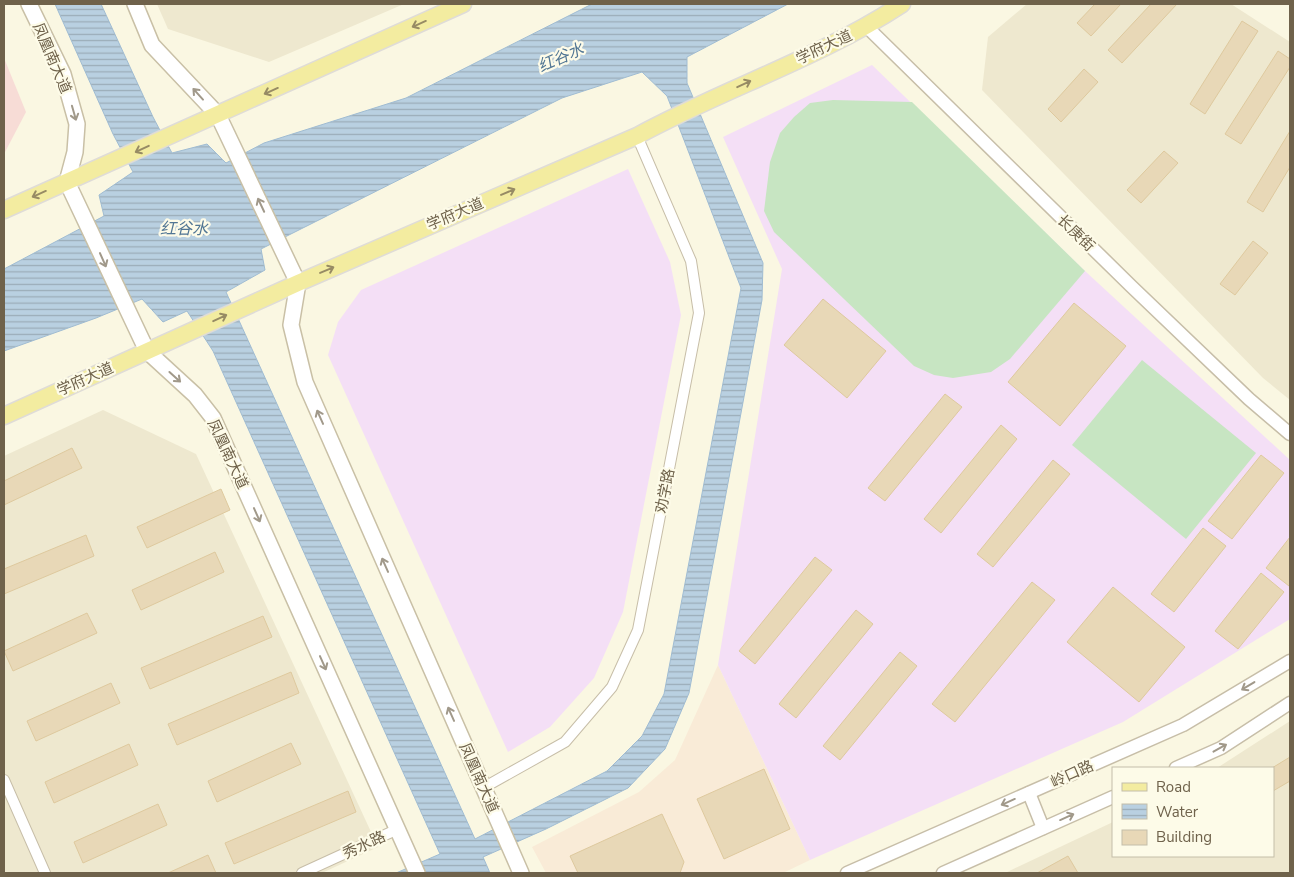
<svg xmlns="http://www.w3.org/2000/svg" width="1294" height="877" font-family="'Nunito Sans','Noto Sans SC',sans-serif">
  <defs>
    <pattern id="water-rules" width="6" height="5" patternUnits="userSpaceOnUse" patternTransform="scale(1.25)"><rect width="6" height="5" fill="#b9d0e1"/><path d="M0 2.5h6" fill="none" stroke="#9bacb8"/></pattern>
  </defs>
  <rect width="100%" height="100%" fill="#faf7e2"/>
  <!-- residential -->
  <g fill="#eee8cf">
    <polygon points="157,4 404,4 269,62 168,29"/>
    <polygon points="1027,4 1231,4 1290,42 1290,400 1263,378 982,90 988,37"/>
    <polygon points="103,410 196,454 378,847 322,873 4,873 4,456"/>
    <polygon points="1290,721 1290,873 1005,873 1113,822 1113,856 1273,856 1273,768 1217,768"/>
  </g>
  <!-- commercial -->
  <polygon fill="#f9ebd7" points="718,665 810,860 783,873 546,873 532,847 639,792 675,760"/>
  <!-- education -->
  <g fill="#f4dff6">
    <polygon points="872,65 1085,271 1290,460 1290,619 1123,722 810,860 718,665 782,269 723,137"/>
    <polygon points="628,169 670,262 681,315 623,612 594,678 550,727 508,752 328,355 338,322 361,290"/>
  </g>
  <!-- medical -->
  <polygon fill="#f7dcd6" points="4,58 26,112 4,154"/>
  <!-- garden -->
  <g fill="#c7e5c2">
    <polygon points="833,100 912,102 1085,271 1010,359 991,372 953,378 934,375 914,366 774,232 764,211 770,162 780,133 794,117 810,103"/>
    <polygon points="1142,360 1256,453 1186,539 1072,445"/>
  </g>
  <!-- water -->
  <path fill="url(#water-rules)" stroke="#a0bcd2" fill-rule="evenodd" d="M55,4H101L153,117L172,153L207,144L226,163L264,143L406,98L592,4H788L687,57V83L763,263L762,300L689,693L665,749L628,788L546,829L483,857L490,873H396L440,854L213,351L187,311L163,322L142,299L96,318L4,351V269L104,216L99,195L133,172L113,134ZM642,72L667,96L741,288L664,694L642,736L607,771L475,839L226,292L265,270L261,249L562,98Z"/>
  <!-- building -->
  <g fill="#e8d8b7" stroke="#dec99e">
    <polygon points="1095,4 1121,4 1091,36 1077,23"/>
    <polygon points="1151,4 1177,4 1122,63 1108,50"/>
    <polygon points="1242,21 1258,31 1205,114 1190,104"/>
    <polygon points="1278,51 1290,59 1290,67 1241,144 1225,134"/>
    <polygon points="1084,69 1098,82 1061,122 1048,109"/>
    <polygon points="1290,131 1290,167 1263,212 1247,202"/>
    <polygon points="1164,151 1178,163 1141,203 1127,190"/>
    <polygon points="1253,241 1268,253 1235,295 1220,284"/>
    <polygon points="823,299 886,351 847,398 784,345"/>
    <polygon points="1074,303 1126,346 1060,426 1008,382"/>
    <polygon points="945,394 962,407 885,501 868,488"/>
    <polygon points="1001,425 1017,439 941,533 924,519"/>
    <polygon points="72,448 82,468 4,505 4,481"/>
    <polygon points="1261,455 1284,473 1232,539 1208,521"/>
    <polygon points="1053,460 1070,474 993,567 977,554"/>
    <polygon points="221,489 230,510 147,548 137,527"/>
    <polygon points="1203,528 1226,546 1174,612 1151,594"/>
    <polygon points="86,535 94,556 4,594 4,569"/>
    <polygon points="1290,537 1290,585 1289,586 1266,568"/>
    <polygon points="215,552 224,572 141,610 132,590"/>
    <polygon points="815,557 832,570 755,664 739,651"/>
    <polygon points="1261,573 1284,592 1238,649 1215,631"/>
    <polygon points="1032,582 1055,600 955,722 932,704"/>
    <polygon points="1113,587 1185,647 1139,702 1067,642"/>
    <polygon points="856,610 873,624 796,718 779,704"/>
    <polygon points="87,613 97,633 13,671 4,651"/>
    <polygon points="263,616 272,637 150,689 141,668"/>
    <polygon points="900,652 917,666 840,760 823,746"/>
    <polygon points="291,672 299,693 177,745 168,724"/>
    <polygon points="111,683 120,703 36,741 27,721"/>
    <polygon points="291,743 301,764 217,802 208,781"/>
    <polygon points="129,744 138,765 54,803 45,782"/>
    <polygon points="1290,757 1290,781 1273,791 1272,768"/>
    <polygon points="764,769 790,829 724,859 697,799"/>
    <polygon points="348,791 356,812 234,864 225,843"/>
    <polygon points="158,804 167,825 83,863 74,842"/>
    <polygon points="662,814 684,862 680,873 578,873 570,856"/>
    <polygon points="208,855 216,873 168,873"/>
    <polygon points="1068,856 1078,873 1037,873"/>
  </g>
  <g fill="none" stroke-linecap="round" stroke-linejoin="round">
    <defs>
      <g id="minor">
        <polyline points="4,780 45,873"/>
        <polyline points="483,788 565,742 612,687 638,630 699,313 691,261 637,136"/>
        <polyline points="302,873 398,829"/>
      </g>
      <g id="tertiary">
        <polyline points="867,27 1131,286 1249,399 1290,434"/>
        <polyline points="1176,768 1221,748 1290,703"/>
        <polyline points="1029,793 1043,828"/>
        <polyline points="847,873 1183,725 1290,661"/>
        <polyline points="943,873 1113,797"/>
      </g>
      <g id="secondary">
        <polyline points="29,4 63,74 77,124 75,152 67,182 147,351 195,395 213,418 417,873"/>
        <polyline points="135,4 152,45 218,115 298,283 291,325 305,382 521,873"/>
      </g>
      <g id="primary">
        <polyline points="4,210 463,4"/>
        <path d="M4,416L298,283L637,136C723,89 820,58 902,4"/>
      </g>
    </defs>
    <!-- minor casing -->
    <use href="#minor" stroke="#c7bea8" stroke-width="12"/>
    <!-- tertiary casing -->
    <use href="#tertiary" stroke="#c7bea8" stroke-width="15"/>
    <!-- secondary casing -->
    <use href="#secondary" stroke="#c9c0a6" stroke-width="18"/>
    <!-- primary casing -->
    <use href="#primary" stroke="#dfdcd7" stroke-width="19"/>
    <!-- minor -->
    <use href="#minor" stroke="#fff" stroke-width="10"/>
    <!-- tertiary -->
    <use href="#tertiary" stroke="#fff" stroke-width="12"/>
    <!-- secondary -->
    <use href="#secondary" stroke="#fff" stroke-width="15"/>
    <!-- primary -->
    <use href="#primary" stroke="#f3eca0" stroke-width="16"/>
  </g>
  <!-- one-way arrows -->
  <defs><path id="oneway-shaft" d="M-6 0H5M1.5-3L5.5 0L1.5 3" fill="none" stroke-width="1.6" stroke-linecap="round" stroke-linejoin="round" transform="scale(1.25)"/></defs>
  <g stroke="#978b64">
    <use href="#oneway-shaft" transform="translate(419 24) rotate(156)"/>
    <use href="#oneway-shaft" transform="translate(744 84) rotate(-25)"/>
    <use href="#oneway-shaft" transform="translate(271 91) rotate(156)"/>
    <use href="#oneway-shaft" transform="translate(142 149) rotate(155)"/>
    <use href="#oneway-shaft" transform="translate(508 192) rotate(-23)"/>
    <use href="#oneway-shaft" transform="translate(39 194) rotate(156)"/>
    <use href="#oneway-shaft" transform="translate(327 270) rotate(-23)"/>
    <use href="#oneway-shaft" transform="translate(220 318) rotate(-25)"/>
  </g>
  <g stroke="#a1998a">
    <use href="#oneway-shaft" transform="translate(198 94) rotate(-132)"/>
    <use href="#oneway-shaft" transform="translate(74 113) rotate(74)"/>
    <use href="#oneway-shaft" transform="translate(261 205) rotate(-115)"/>
    <use href="#oneway-shaft" transform="translate(103 260) rotate(66)"/>
    <use href="#oneway-shaft" transform="translate(175 377) rotate(42)"/>
    <use href="#oneway-shaft" transform="translate(320 417) rotate(-114)"/>
    <use href="#oneway-shaft" transform="translate(257 515) rotate(66)"/>
    <use href="#oneway-shaft" transform="translate(385 565) rotate(-114)"/>
    <use href="#oneway-shaft" transform="translate(323 663) rotate(66)"/>
    <use href="#oneway-shaft" transform="translate(1248 686) rotate(149)"/>
    <use href="#oneway-shaft" transform="translate(451 714) rotate(-114)"/>
    <use href="#oneway-shaft" transform="translate(1220 748) rotate(-29)"/>
    <use href="#oneway-shaft" transform="translate(1008 802) rotate(156)"/>
    <use href="#oneway-shaft" transform="translate(1067 817) rotate(-24)"/>
  </g>
  <g text-anchor="middle" dominant-baseline="central" stroke-width="4.5" stroke-linejoin="round" paint-order="stroke">
    <!-- street labels -->
    <g font-size="15" fill="#6f624b" stroke="#fdfbe8">
      <text transform="translate(824 47) rotate(-25)">学府大道</text>
      <text transform="translate(52 58) rotate(67)">凤凰南大道</text>
      <text transform="translate(455 214) rotate(-23)">学府大道</text>
      <text transform="translate(1076 233) rotate(44)">长庚街</text>
      <text transform="translate(85 379) rotate(-24)">学府大道</text>
      <text transform="translate(228 454) rotate(65)">凤凰南大道</text>
      <text transform="translate(665 491) rotate(-79)">劝学路</text>
      <text transform="translate(1072 774) rotate(-24)">岭口路</text>
      <text transform="translate(479 778) rotate(66)">凤凰南大道</text>
      <text transform="translate(364 845) rotate(-25)">秀水路</text>
    </g>
    <!-- water labels -->
    <g font-size="16" font-style="italic" fill="#517694" stroke="#fdfbe8">
      <text transform="translate(561 58) rotate(-24)">红谷水</text>
      <text x="184" y="229">红谷水</text>
    </g>
  </g>
  <!-- border -->
  <rect width="1294" height="877" fill="none" stroke="#6f624b" stroke-width="10"/>
  <!-- legend -->
  <rect x="1112" y="767" width="162" height="90" fill="#fdfbe8" stroke="#c4bea9"/>
  <rect x="1122" y="783" width="25" height="8" fill="#f3eca0" stroke="#c4bea9"/>
  <text x="1156" y="792" font-size="15" fill="#6f624b">Road</text>
  <rect x="1122" y="804" width="25" height="15" fill="url(#water-rules)" stroke="#c4bea9"/>
  <text x="1156" y="817" font-size="15" fill="#6f624b">Water</text>
  <rect x="1122" y="830" width="25" height="15" fill="#e8d8b7" stroke="#c4bea9"/>
  <text x="1156" y="842" font-size="15" fill="#6f624b">Building</text>
</svg>
